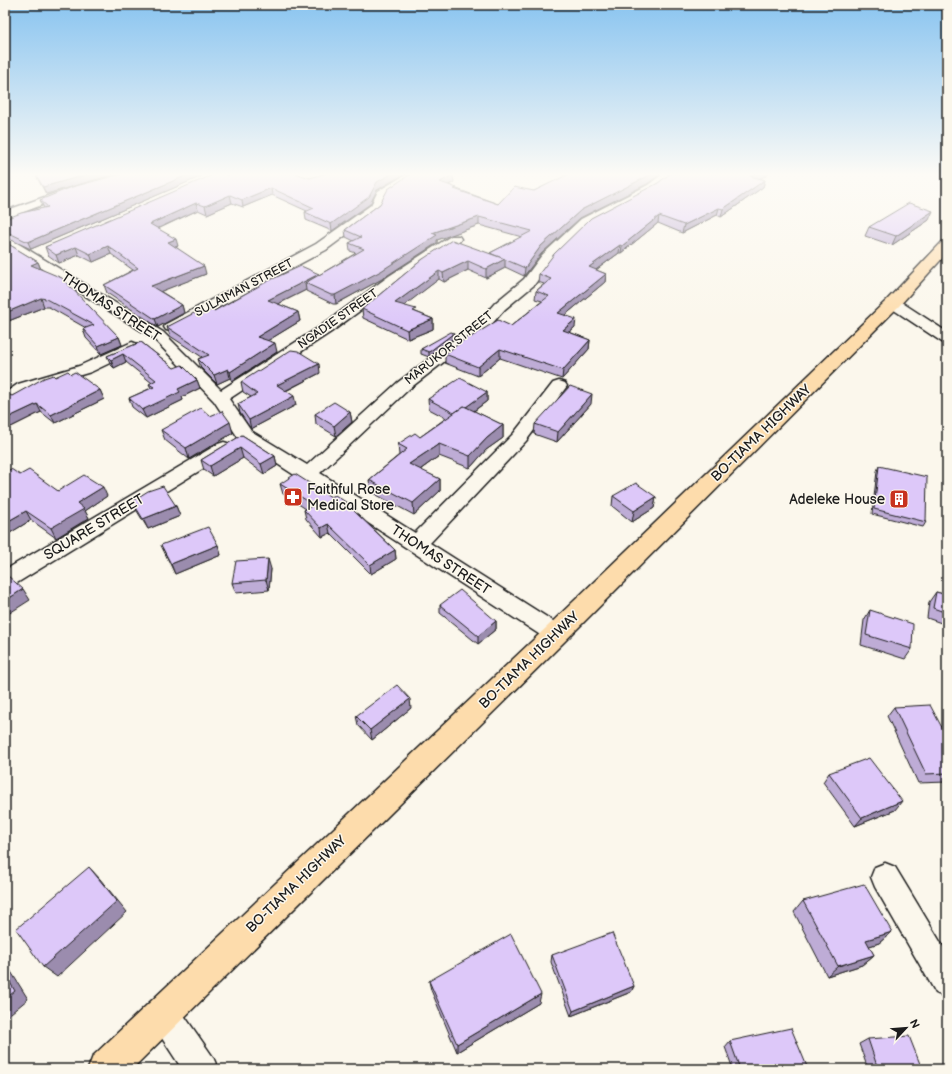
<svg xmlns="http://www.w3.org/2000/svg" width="952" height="1074" font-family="'Balsamiq Sans',sans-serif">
  <rect width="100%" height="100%" fill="#fbf7ec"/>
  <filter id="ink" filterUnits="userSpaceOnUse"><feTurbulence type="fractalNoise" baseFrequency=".025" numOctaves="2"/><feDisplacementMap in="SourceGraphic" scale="8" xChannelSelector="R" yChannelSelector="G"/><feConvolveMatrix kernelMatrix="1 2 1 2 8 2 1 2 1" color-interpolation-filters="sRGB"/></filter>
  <g filter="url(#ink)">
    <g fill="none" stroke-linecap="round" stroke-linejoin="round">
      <defs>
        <g id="minor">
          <polygon points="409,173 422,173 387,195 380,210 326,250 176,330 171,331 166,330 164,327 166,324 316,244 371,205 378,191"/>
          <polygon points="664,173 676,173 656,189 589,225 552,261 534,285 505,309 490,326 409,389 320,473 415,533 514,433 553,383 559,381 565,383 567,386 526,441 430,543 564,628 567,634 564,640 556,643 548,640 239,439 214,401 153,338 5,246 5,237 9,238 163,332 221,390 321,326 389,276 451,236 459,236 461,239 459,242 399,282 331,332 229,399 251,431 307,465 397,383 480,320 495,303 524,279 542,255 581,219 648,185"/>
          <polygon points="67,189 71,190 73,192 71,194 5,219 5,211"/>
          <polygon points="893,299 898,300 947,332 947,344 942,342 888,306 886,303 888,300"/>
          <polygon points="132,342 137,344 140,347 137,350 91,372 30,390 11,404 5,405 5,393 18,384 79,366"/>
          <polygon points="224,442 230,444 233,448 230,452 12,586 5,588 5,570 218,444"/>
          <polygon points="885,863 895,867 947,953 947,998 936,993 875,887 871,877 875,867"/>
          <polygon points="163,996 174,1001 213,1057 218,1069 182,1069 152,1023 147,1012 152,1001"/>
        </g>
        <polygon id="highway" points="947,241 947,253 899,306 565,641 132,1069 88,1069 93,1056 547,627 887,300 942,242"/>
      </defs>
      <!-- minor casing -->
      <use href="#minor" stroke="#1c1c1c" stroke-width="3"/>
      <!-- highway casing -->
      <use href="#highway" stroke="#1c1c1c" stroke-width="3"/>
      <!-- minor -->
      <use href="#minor" fill="#fbf7ec" fill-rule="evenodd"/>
      <!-- highway -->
      <use href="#highway" fill="#fddcac" fill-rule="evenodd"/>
    </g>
    <!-- wall -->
    <g fill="#beacd6" stroke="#1c1c1c">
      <polygon points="30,173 119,173 46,194 35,174"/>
      <polygon points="125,173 201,173 202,176 31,249 5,237 5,219 44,208 40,200"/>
      <polygon points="560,173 662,173 647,184 580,218 541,254 524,276 505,267 505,268 486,278 468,270 444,282 439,279 404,305 416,312 433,319 433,329 408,339 363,318 362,309 423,259 490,254 490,253 522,237 479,225 437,240 437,243 382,279 336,304 333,304 306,291 306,290 278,304 298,312 300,321 267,341 277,352 232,381 230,378 217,384 201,368 198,359 202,357 170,336 167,327 199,316 214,311 319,275 356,253 350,251 349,243 354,241 346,237 345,230 380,204 454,182 449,185 457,189 498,204 534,191 566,176"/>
      <polygon points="671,173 768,173 768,175 759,178 765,180 763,187 721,217 717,215 682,233 658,223 621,253 619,253 596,270 606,274 605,282 565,315 575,327 569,332 590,340 589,349 562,379 500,358 478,376 445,363 445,354 471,337 511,326 542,301 535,299 536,291 544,284 538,282 539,274"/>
      <polygon points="228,175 310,178 377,190 370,204 332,231 306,220 305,212 307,211 272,195 243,207 232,203 207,214 198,210 158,229 178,246 176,247 206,274 160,291 182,305 184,313 158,327 107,293 104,285 133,270 111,254 93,262 79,255 59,263 48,255 45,247"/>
      <polygon points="929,220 892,245 865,236 869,227"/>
      <polygon points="5,242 38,262 41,269 119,337 122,345 101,354 86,338 83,329 86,328 49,307 44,307 6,322 5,322"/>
      <polygon points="454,333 454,338 429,357 421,354 421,349"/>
      <polygon points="141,342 174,368 197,380 200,388 182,397 183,400 146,418 132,407 129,398 151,388 149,384 152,383 126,362 114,368 111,365 107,356"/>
      <polygon points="320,373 286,391 296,405 251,429 240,413 238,404 251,397 243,392 241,382"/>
      <polygon points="71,374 100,390 104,399 55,423 41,412 7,429 5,427 5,397 12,396 55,377"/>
      <polygon points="487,392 487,401 474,411 503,425 503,438 486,450 470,468 439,456 420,470 440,479 440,491 414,515 371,492 369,480 399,455 398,444 420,437 446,418 429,409 428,399"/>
      <polygon points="591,404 557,442 534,434 535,424"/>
      <polygon points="350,412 352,422 336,436 316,424 315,414"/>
      <polygon points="210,416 233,433 189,459 165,440 161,430"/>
      <polygon points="242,435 275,456 277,466 264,474 243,458 213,476 204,470 201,460"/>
      <polygon points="879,466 926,522 923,527 872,514 877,471"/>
      <polygon points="20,475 58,491 107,496 85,511 89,518 56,538 31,520 5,536"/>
      <polygon points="280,484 358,514 395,550 396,559 371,574 330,533 322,537 306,519 304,510 306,509 283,494"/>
      <polygon points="613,496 656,497 654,508 632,522 612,506"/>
      <polygon points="132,501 176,506 180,516 148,529 137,511"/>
      <polygon points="161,545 218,545 221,555 175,574"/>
      <polygon points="271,569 269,590 236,593 232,583"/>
      <polygon points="936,592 947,595 947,625 927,618 929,602"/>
      <polygon points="440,605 496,621 496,629 478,644 440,613"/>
      <polygon points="870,610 912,649 905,659 861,645 864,620"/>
      <polygon points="894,707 947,737 947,782 918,783 887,716"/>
      <polygon points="411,708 372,740 358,725 356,716"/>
      <polygon points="829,773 895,810 855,826 823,782"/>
      <polygon points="803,901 892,932 879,943 869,946 874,955 862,965 827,976 794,912"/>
      <polygon points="552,955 634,986 631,992 571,1016 551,962"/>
      <polygon points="429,981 539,1003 457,1052 431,990"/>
      <polygon points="868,1039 922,1069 868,1069 859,1044"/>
      <polygon points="730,1041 808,1069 733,1069 725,1047"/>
    </g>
    <!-- shaded-wall -->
    <g fill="#9b8cae" stroke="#1c1c1c">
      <polygon points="92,173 119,173 46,194 43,187"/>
      <polygon points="192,173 201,173 202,176 31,249 28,242"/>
      <polygon points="393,173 406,173 377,190 370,204 332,231 331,224 377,182"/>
      <polygon points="653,173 662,173 647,184 580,218 541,254 524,276 525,268 541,246 581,210"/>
      <polygon points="757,173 768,173 768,175 748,183 750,176"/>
      <polygon points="453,175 454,182 440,189 440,182"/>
      <polygon points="765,180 763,187 721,217 723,209"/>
      <polygon points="271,188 272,195 243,207 242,200"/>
      <polygon points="230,195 232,203 207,214 205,206"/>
      <polygon points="196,203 198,210 152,231 150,224"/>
      <polygon points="719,208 717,215 682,233 684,225"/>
      <polygon points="933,211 929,220 892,245 896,236"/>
      <polygon points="659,216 658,223 621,253 622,246"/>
      <polygon points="479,217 479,225 437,240 437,243 382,279 336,304 335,295 432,233"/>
      <polygon points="176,239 178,246 170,250 168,242"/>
      <polygon points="620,245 619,253 589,275 589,267"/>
      <polygon points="108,246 111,254 93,262 90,254"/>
      <polygon points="76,247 79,255 59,263 56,255"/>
      <polygon points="505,259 505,268 486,278 486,269"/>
      <polygon points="468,261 468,270 444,282 443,273"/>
      <polygon points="38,262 41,270 31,265"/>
      <polygon points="204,266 206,274 154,294 151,286"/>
      <polygon points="439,271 439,279 396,312 395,303"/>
      <polygon points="319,274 320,282 305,283 306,290 270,308 268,300"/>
      <polygon points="606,274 605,282 558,321 558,313"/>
      <polygon points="41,298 44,307 6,322 5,321 5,313"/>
      <polygon points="182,305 184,313 158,327 155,319"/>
      <polygon points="298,312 300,321 259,346 257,337"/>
      <polygon points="433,319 433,329 408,339 407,330"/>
      <polygon points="576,319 575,327 562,338 563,330"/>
      <polygon points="454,333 454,338 429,357 429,352"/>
      <polygon points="119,337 122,345 101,354 98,346"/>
      <polygon points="590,340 589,349 562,379 563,370"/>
      <polygon points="275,343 277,352 232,381 230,372"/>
      <polygon points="500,349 500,358 478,376 478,367"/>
      <polygon points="123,354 126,362 114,368 111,360"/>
      <polygon points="319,364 320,373 279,394 277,385"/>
      <polygon points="228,369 230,378 217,384 214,375"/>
      <polygon points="197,380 200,388 182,397 183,400 146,418 142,410 178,389"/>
      <polygon points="100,390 104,399 55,423 51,415"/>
      <polygon points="487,392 487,401 456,424 456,414"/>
      <polygon points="592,394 591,404 557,442 558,432"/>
      <polygon points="294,396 296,405 251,429 249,420"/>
      <polygon points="37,404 41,412 7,429 5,425 5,419"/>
      <polygon points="350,412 352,422 336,436 334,426"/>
      <polygon points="230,422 233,433 189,459 186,448"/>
      <polygon points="503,425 503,438 486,450 470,468 470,456 487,438"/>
      <polygon points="439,444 439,456 410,477 409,464"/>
      <polygon points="240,448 243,458 213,476 210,466"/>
      <polygon points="275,456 277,466 264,474 261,464"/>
      <polygon points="440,479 440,491 414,515 413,503"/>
      <polygon points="103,487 107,496 85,511 89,518 56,538 51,528 77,503"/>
      <polygon points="656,497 654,508 632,522 634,511"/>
      <polygon points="176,506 180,516 148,529 143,519"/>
      <polygon points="26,511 31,520 5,536 5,523"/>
      <polygon points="328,524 330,533 322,537 321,528"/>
      <polygon points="218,545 221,555 175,574 171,564"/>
      <polygon points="395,550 396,559 371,574 370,565"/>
      <polygon points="268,559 271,569 269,590 266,580"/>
      <polygon points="23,589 30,600 5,616 5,601"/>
      <polygon points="496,621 496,629 478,644 478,636"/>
      <polygon points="410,699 411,708 372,740 370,730"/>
      <polygon points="902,801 895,810 855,826 862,818"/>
      <polygon points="89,867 100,879 127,912 57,977 43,967"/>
      <polygon points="892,932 879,943 854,951 866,940"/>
      <polygon points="874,955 862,965 827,976 838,966"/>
      <polygon points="5,962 28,999 5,1018"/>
      <polygon points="634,986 631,992 571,1016 573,1011"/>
      <polygon points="541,994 539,1003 457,1052 457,1044"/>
    </g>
    <!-- building -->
    <g fill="#ddc8f9" stroke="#1c1c1c">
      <polygon points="35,173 92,173 43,187"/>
      <polygon points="125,173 192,173 28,242 5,231 5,219 21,213 48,207 40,200 72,187"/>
      <polygon points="217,173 223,173 228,175 237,173 295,173 310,178 326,173 393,173 377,182 369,197 331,224 305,212 314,208 271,188 242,200 230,195 205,206 196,203 150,224 176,239 168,242 204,266 151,286 182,305 155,319 104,285 138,268 108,246 90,254 76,247 56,255 45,247"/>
      <polygon points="412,173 447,173 453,175 440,182 457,188 454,189 498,204 514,187 534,191 571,173 653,173 648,176 581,210 541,246 525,268 490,253 532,231 479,217 432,233 437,235 381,271 335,295 331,295 305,283 364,249 349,243 361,237 345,230 380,204 388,189"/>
      <polygon points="671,173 757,173 750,176 765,180 723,209 719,208 684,225 659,216 622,246 620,245 589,267 606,274 558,313 576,319 563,330 590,340 563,370 500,349 478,367 445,354 469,336 471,337 498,320 511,326 549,296 536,291 551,279 539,274 554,254 591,218 658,183"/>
      <polygon points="909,203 933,211 896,236 869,227"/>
      <polygon points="452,240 505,259 486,269 468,261 443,273 439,271 395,303 416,309 413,311 433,319 407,330 362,309 423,259"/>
      <polygon points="5,242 38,262 31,265 62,278 119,337 98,346 83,329 94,325 46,299 41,298 5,313"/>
      <polygon points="301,266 319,274 268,300 298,312 257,337 275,343 230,372 228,369 214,375 198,359 209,355 167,327 194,313 199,316 211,310 214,311 268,281"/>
      <polygon points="451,332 454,333 429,352 421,349"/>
      <polygon points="141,342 174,368 182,365 197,380 178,389 180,392 142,410 129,398 154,387 149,384 156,380 123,354 111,360 107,356"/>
      <polygon points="291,350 298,351 319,364 277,385 294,396 249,420 238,404 257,394 241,382"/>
      <polygon points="68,371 71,374 75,372 100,390 51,415 37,404 5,419 5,397 7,397 10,395 12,396 44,378 53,375 55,377"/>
      <polygon points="460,378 487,392 466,407 464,406 454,413 428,399"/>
      <polygon points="570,386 592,394 558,432 535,424"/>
      <polygon points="334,402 350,412 334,426 315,414"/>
      <polygon points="464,406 503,425 487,438 470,456 439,444 409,464 440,479 413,503 369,480 407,449 398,444 415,433 420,437"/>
      <polygon points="201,408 210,416 222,411 230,422 186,448 161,430"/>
      <polygon points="242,435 275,456 261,464 240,448 210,466 201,460"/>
      <polygon points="879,466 927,477 926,522 874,509"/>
      <polygon points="11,469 20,475 29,470 58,491 84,475 103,487 77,503 84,509 51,528 26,511 5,523 5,472"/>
      <polygon points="295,474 331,497 335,495 355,508 357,509 354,511 395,550 370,565 328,524 321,528 304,510 314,505 280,484"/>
      <polygon points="636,483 656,497 634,511 613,496"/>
      <polygon points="163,486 176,506 143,519 132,501 148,491"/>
      <polygon points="208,527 218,545 171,564 161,545"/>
      <polygon points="268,559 266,580 232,583 236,561"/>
      <polygon points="8,576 23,589 5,601 5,577"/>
      <polygon points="460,590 496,621 478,636 440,605"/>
      <polygon points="936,592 947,595 947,613 933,608"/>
      <polygon points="870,610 913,624 912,649 866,635"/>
      <polygon points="397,685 410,699 370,730 356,716"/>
      <polygon points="930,705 947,737 947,773 926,774 894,707"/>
      <polygon points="869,758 902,801 862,818 829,773"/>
      <polygon points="89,867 117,901 43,967 16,929"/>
      <polygon points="864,884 892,932 866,940 874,955 838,966 803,901"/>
      <polygon points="612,933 634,986 573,1011 552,955"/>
      <polygon points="511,934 541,994 457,1044 429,981"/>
      <polygon points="5,974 15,991 5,999"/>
      <polygon points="791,1028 808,1069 740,1069 730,1041"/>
      <polygon points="909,1036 922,1069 878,1069 868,1039"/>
    </g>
  </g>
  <!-- sky -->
  <linearGradient id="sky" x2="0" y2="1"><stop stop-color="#89c4f0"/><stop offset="0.54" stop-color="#fdfbf6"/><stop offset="1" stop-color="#fdfbf6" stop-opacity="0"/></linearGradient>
  <rect width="952" height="323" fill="url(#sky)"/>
  <!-- icons -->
  <defs>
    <symbol id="pharmacy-square" viewBox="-11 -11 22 22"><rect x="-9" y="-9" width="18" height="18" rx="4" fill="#c8321e" stroke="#fbf7ec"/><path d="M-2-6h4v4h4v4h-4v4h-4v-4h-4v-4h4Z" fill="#fff"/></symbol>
    <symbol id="building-square" viewBox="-11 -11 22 22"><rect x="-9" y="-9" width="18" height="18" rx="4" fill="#c8321e" stroke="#fbf7ec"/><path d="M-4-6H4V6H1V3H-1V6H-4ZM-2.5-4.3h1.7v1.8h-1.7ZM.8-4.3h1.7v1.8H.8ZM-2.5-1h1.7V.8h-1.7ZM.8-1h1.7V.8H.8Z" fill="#fff"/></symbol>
  </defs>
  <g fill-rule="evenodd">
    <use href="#pharmacy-square" x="282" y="486" width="22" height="22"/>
    <use href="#building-square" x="888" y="488" width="22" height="22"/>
  </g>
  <g text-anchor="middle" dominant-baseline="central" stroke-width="3" stroke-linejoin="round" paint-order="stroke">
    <!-- far-street labels -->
    <g font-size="12" fill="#1c1c1c" stroke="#fbf7ec">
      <text transform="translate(244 288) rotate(-28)">SULAIMAN STREET</text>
      <text transform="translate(338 319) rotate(-35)">NGADIE STREET</text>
      <text transform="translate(449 348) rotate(-39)">MARUKOR STREET</text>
    </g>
    <!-- street labels -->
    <g font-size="14" fill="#1c1c1c" stroke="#fbf7ec">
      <text transform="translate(111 307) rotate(33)">THOMAS STREET</text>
      <text transform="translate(761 433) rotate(-44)">BO-TIAMA HIGHWAY</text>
      <text transform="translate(94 527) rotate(-31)">SQUARE STREET</text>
      <text transform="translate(441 560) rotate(33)">THOMAS STREET</text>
      <text transform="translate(529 660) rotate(-44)">BO-TIAMA HIGHWAY</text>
      <text transform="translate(296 884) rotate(-44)">BO-TIAMA HIGHWAY</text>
    </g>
    <!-- poi labels -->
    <g font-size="14" fill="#1c1c1c" stroke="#fbf7ec" text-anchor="start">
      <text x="307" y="489">Faithful Rose<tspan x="307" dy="16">Medical Store</tspan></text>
      <text x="885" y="499" text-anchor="end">Adeleke House</text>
    </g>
  </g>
  <!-- margin -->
  <rect width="952" height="1074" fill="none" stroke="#fbf7ec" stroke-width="20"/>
  <rect x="10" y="10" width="932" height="1054" fill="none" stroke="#1c1c1c" stroke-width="1.5" filter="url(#ink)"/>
  <!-- north arrow -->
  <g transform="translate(906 1028) rotate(64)" stroke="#fbf7ec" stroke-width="3" paint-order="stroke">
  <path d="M0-3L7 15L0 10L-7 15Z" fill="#1c1c1c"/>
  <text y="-6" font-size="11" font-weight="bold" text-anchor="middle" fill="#1c1c1c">N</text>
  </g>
</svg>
